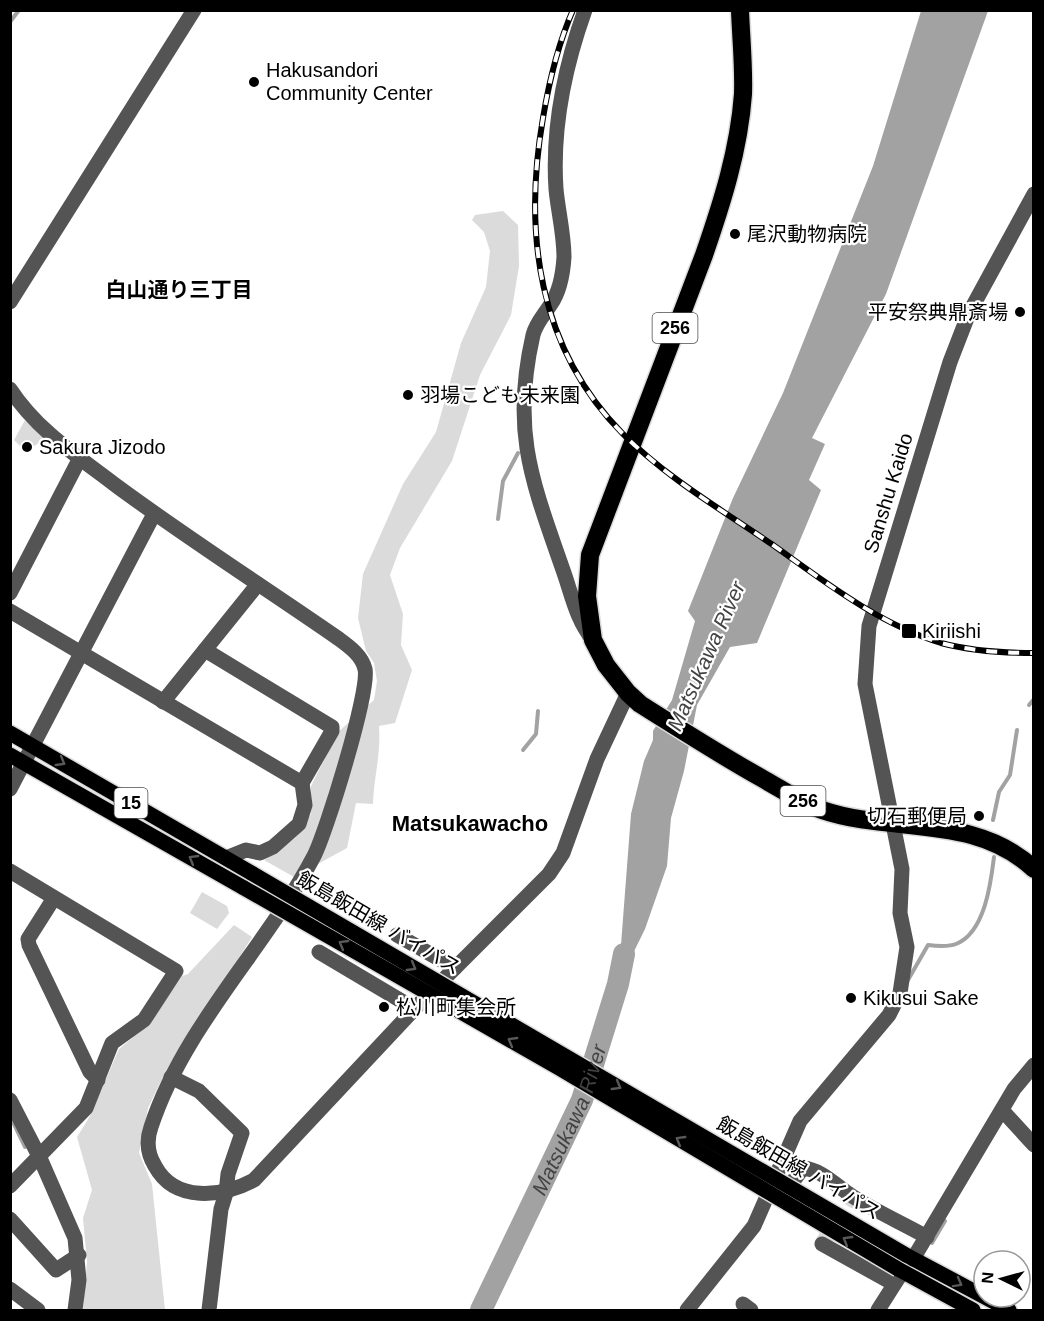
<svg xmlns="http://www.w3.org/2000/svg" width="1044" height="1321" font-family="Arial,'Noto Sans JP',sans-serif">
  <rect width="100%" height="100%" fill="#fff"/>
  <!-- green -->
  <g fill="#dbdbdb">
    <path d="M503,211L518,225L519,266L511,315L480,375L452,461L400,548L390,575L403,614L401,645L412,670L395,723L379,726C381,756 374,775 373,804L356,803L347,848L294,877L264,860L295,838L311,814V786L338,732L374,700L377,681L374,663L366,651L358,618L363,574L403,484L436,432L461,343L486,287L490,251L484,232L472,220L475,215Z"/>
    <polygon points="25,420 44,439 26,452 14,440"/>
    <polygon points="202,892 227,906 229,913 217,929 190,913"/>
    <polygon points="234,925 252,937 160,1083 148,1108 139,1153 152,1184 165,1310 83,1310 87,1262 83,1218 92,1190 77,1137 90,1116 119,1049 148,1025 182,976 188,974"/>
  </g>
  <!-- water -->
  <polygon fill="#a2a2a2" points="921,11 988,11 886,294 812,438 825,444 809,480 821,490 757,643 730,647 697,705 684,771 671,818 667,866 645,929 618,984 631,814 644,761 653,740 653,731 672,700 695,621 688,611 733,498 783,393 873,166"/>
  <g fill="none" stroke-linecap="round" stroke-linejoin="round">
    <!-- stream -->
    <g stroke="#a2a2a2" stroke-width="4">
      <polyline points="10,22 19,10"/>
      <polyline points="498,519 503,481 518,453"/>
      <polyline points="1029,705 1034,699"/>
      <polyline points="523,750 536,734 538,711"/>
      <polyline points="993,820 999,792 1010,775 1017,730"/>
      <path d="M908,980L928,945C937,946 948,947 956,944C985,933 991,882 994,857"/>
      <polyline points="11,1118 25,1147"/>
      <polyline points="932,1243 945,1221"/>
    </g>
    <!-- river -->
    <path stroke="#a2a2a2" stroke-width="22" id="s1" d="M481,1310L582,1100L618,984L624,954"/>
    <!-- minor-tunnel -->
    <polyline stroke="#d9d9d9" stroke-width="15" stroke-dasharray="15 8" stroke-linecap="butt" points="822,1244 851,1196"/>
    <defs>
      <g id="major">
        <polyline points="10,733 253,874"/>
        <polyline points="10,755 244,888"/>
        <polyline points="906,1255 1009,1310"/>
        <polyline points="898,1269 973,1310"/>
      </g>
      <path id="highway" d="M740,10C741,38 744,66 743,94C739,150 722,203 704,255L590,555L587,596L593,640L606,665L628,693L640,704C681,730 722,756 765,780C783,790 802,803 822,810C892,834 974,813 1034,869"/>
    </defs>
    <!-- major casing -->
    <use href="#major" stroke="#dbdbdb" stroke-width="18"/>
    <!-- highway casing -->
    <use href="#highway" stroke="#dbdbdb" stroke-width="21"/>
    <!-- minor -->
    <g stroke="#545454" stroke-width="15">
      <path d="M585,10C565,66 552,130 556,189C558,211 564,234 564,257C563,273 560,291 551,304C544,315 536,323 533,335C511,431 532,481 563,570C572,595 576,619 593,640"/>
      <polyline points="10,302 194,10"/>
      <path d="M10,389C37,430 76,455 114,484C187,538 264,587 339,639C350,647 362,656 365,669C370,691 326,833 314,856C265,949 184,1026 151,1127C146,1141 147,1153 155,1166C175,1203 222,1197 254,1180L419,1004L549,874L563,853L597,759L628,693"/>
      <polyline points="10,593 80,458"/>
      <polyline points="10,611 302,783 305,805 299,824 273,847 260,853 246,850 226,858"/>
      <polyline points="205,650 332,727 332,731 302,783"/>
      <polyline points="163,702 258,584"/>
      <polyline points="10,789 154,514"/>
      <polyline points="10,871 176,971 144,1020 112,1043 86,1108 10,1186"/>
      <polyline points="54,898 28,939 29,945 90,1072 98,1080"/>
      <polyline points="397,935 455,968"/>
      <polyline points="319,952 415,1009"/>
      <polyline points="171,1077 199,1091 242,1133 228,1174 226,1193 221,1209 209,1310"/>
      <polyline points="10,1100 40,1158 75,1238 79,1280 75,1310"/>
      <polyline points="1002,1110 1034,1145"/>
      <path d="M782,1196L803,1168C823,1170 836,1186 852,1196C875,1211 902,1223 927,1237"/>
      <polyline points="10,1219 56,1270 79,1255"/>
      <polyline points="822,1244 894,1284"/>
      <polyline points="913,1259 1014,1089 1034,1065"/>
      <polyline points="10,1289 38,1310"/>
      <polyline points="743,1304 751,1310"/>
      <polyline points="687,1310 754,1226 800,1121 889,1015 900,993 907,947 900,913 902,869 865,684 869,626 950,362 969,313 1034,194"/>
      <polyline points="878,1310 899,1277"/>
    </g>
    <!-- major -->
    <use href="#major" stroke="#000" stroke-width="15"/>
    <!-- highway -->
    <use href="#highway" stroke="#000" stroke-width="18"/>
    <defs>
      <path id="rail" d="M573,10C558,44 549,82 543,118C523,233 538,348 623,434C667,478 722,510 773,545C825,582 879,624 941,643C971,651 1002,653 1034,653"/>
    </defs>
    <!-- rail casing -->
    <use href="#rail" stroke="#000" stroke-width="6"/>
    <!-- rail -->
    <use href="#rail" stroke="#fff" stroke-width="4" stroke-dasharray="11" stroke-linecap="butt"/>
    <defs>
      <g id="major-bridge">
        <polyline points="253,874 906,1255"/>
        <polyline points="244,888 559,1068 898,1269"/>
      </g>
    </defs>
    <!-- major-bridge casing -->
    <use href="#major-bridge" stroke="#dbdbdb" stroke-width="18" stroke-linecap="butt"/>
    <!-- major-bridge -->
    <use href="#major-bridge" stroke="#000" stroke-width="15"/>
  </g>
  <!-- one-way arrows -->
  <defs><path id="oneway-chevron" d="M-2-3.5L2.5 0L-2 3.5" fill="none" stroke-width="1.6" stroke-linecap="round" stroke-linejoin="round" transform="scale(1.5)"/></defs>
  <g stroke="#595959">
    <use href="#oneway-chevron" transform="translate(61 762) rotate(30)"/>
    <use href="#oneway-chevron" transform="translate(193 859) rotate(-150)"/>
    <use href="#oneway-chevron" transform="translate(343 944) rotate(-150)"/>
    <use href="#oneway-chevron" transform="translate(412 967) rotate(30)"/>
    <use href="#oneway-chevron" transform="translate(512 1041) rotate(-150)"/>
    <use href="#oneway-chevron" transform="translate(617 1086) rotate(30)"/>
    <use href="#oneway-chevron" transform="translate(680 1140) rotate(-149)"/>
    <use href="#oneway-chevron" transform="translate(847 1240) rotate(-149)"/>
    <use href="#oneway-chevron" transform="translate(958 1283) rotate(29)"/>
  </g>
  <!-- markers -->
  <g fill="#000" stroke="#fff" stroke-width="2">
    <circle cx="254" cy="82" r="6"/>
    <circle cx="735" cy="234" r="6"/>
    <circle cx="1020" cy="312" r="6"/>
    <circle cx="408" cy="395" r="6"/>
    <circle cx="27" cy="447" r="6"/>
    <rect x="901" y="623" width="16" height="16" rx="3"/>
    <circle cx="979" cy="816" r="6"/>
    <circle cx="851" cy="998" r="6"/>
    <circle cx="384" cy="1007" r="6"/>
  </g>
  <g text-anchor="middle" dominant-baseline="central" stroke-width="4.5" stroke-linejoin="round" paint-order="stroke">
    <!-- shield labels -->
    <g fill="#fff" stroke="#4c4c4c" stroke-width="1.5">
      <rect x="652.5" y="313" width="45" height="30" rx="4.5"/>
      <rect x="780.5" y="786" width="45" height="30" rx="4.5"/>
      <rect x="114.5" y="788" width="33" height="30" rx="4.5"/>
    </g>
    <g font-size="18" font-weight="bold" fill="#000">
      <text x="675" y="328">256</text>
      <text x="803" y="801">256</text>
      <text x="131" y="803">15</text>
    </g>
    <!-- poi labels -->
    <g font-size="20" fill="#000" stroke="#fff" text-anchor="start">
      <text x="266" y="70">Hakusandori<tspan x="266" dy="23">Community Center</tspan></text>
      <text x="747" y="234">尾沢動物病院</text>
      <text x="1008" y="312" text-anchor="end">平安祭典鼎斎場</text>
      <text x="420" y="395">羽場こども未来園</text>
      <text x="39" y="447">Sakura Jizodo</text>
      <text x="922" y="631">Kiriishi</text>
      <text x="967" y="816" text-anchor="end">切石郵便局</text>
      <text x="863" y="998">Kikusui Sake</text>
      <text x="396" y="1007">松川町集会所</text>
    </g>
    <!-- street labels -->
    <g font-size="20" fill="#000" stroke="#fff">
      <text transform="translate(888 493) rotate(-73)">Sanshu Kaido</text>
      <text transform="translate(379 923) rotate(30)">飯島飯田線 バイパス</text>
      <text transform="translate(799 1168) rotate(30)">飯島飯田線 バイパス</text>
    </g>
    <!-- neighbourhood labels -->
    <g font-size="21" font-weight="bold" fill="#000" stroke="#fff">
      <text x="179" y="289">白山通り三丁目</text>
    </g>
    <!-- water labels -->
    <g font-size="21" font-style="italic" fill="#434343" stroke="#fff">
      <text transform="translate(706 656) rotate(-66)">Matsukawa River</text>
      <text stroke="none"><textPath href="#s1" startOffset="210">Matsukawa River</textPath></text>
    </g>
    <!-- quarter labels -->
    <g font-size="22" font-weight="bold" fill="#000" stroke="#fff">
      <text x="470" y="823">Matsukawacho</text>
    </g>
  </g>
  <!-- border -->
  <rect width="1044" height="1321" fill="none" stroke="#000000" stroke-width="24"/>
  <!-- north arrow -->
  <g transform="translate(1002 1279) rotate(275)"><circle r="28" fill="#ffffff" stroke="#999999" stroke-width="1.5"/>
  <path d="M0-4.5L10 22L0 15L-10 22Z" fill="#000000"/>
  <text y="-9" font-size="16" font-weight="bold" text-anchor="middle" fill="#000000">N</text>
  </g>
</svg>
